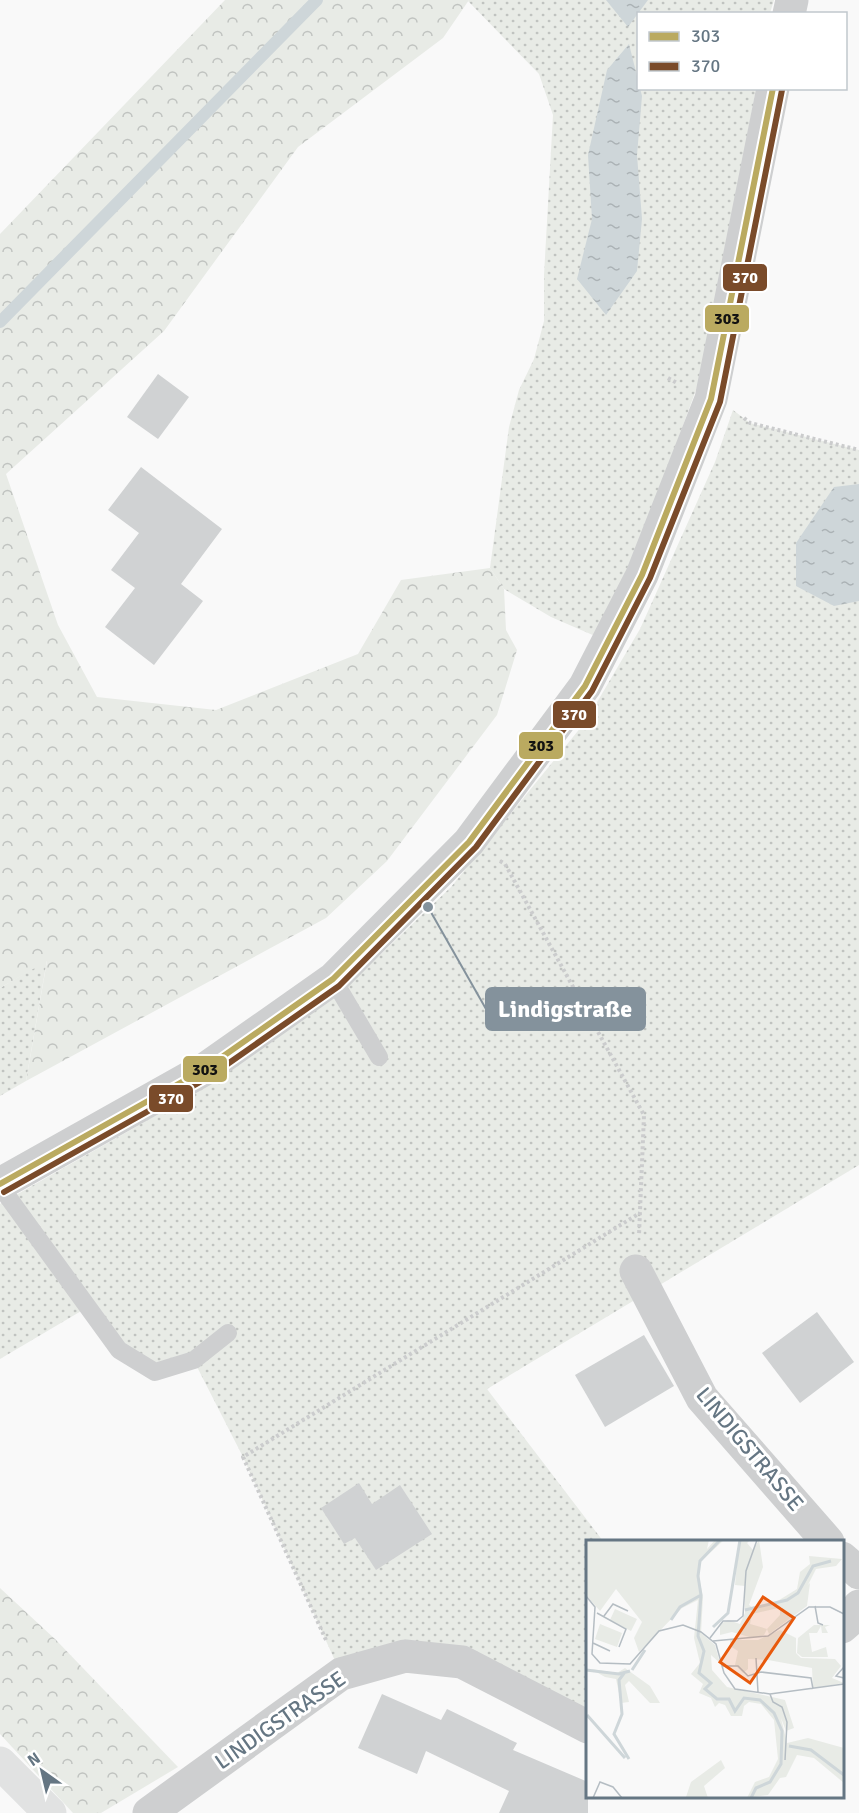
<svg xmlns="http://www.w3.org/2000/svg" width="859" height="1813" font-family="Signika,sans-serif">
  <defs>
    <pattern id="grass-dots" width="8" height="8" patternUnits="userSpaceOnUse" patternTransform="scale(1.5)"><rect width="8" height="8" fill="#e8ebe6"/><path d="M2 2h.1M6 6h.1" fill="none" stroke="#c0c3c0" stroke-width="1.8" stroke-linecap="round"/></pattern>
    <pattern id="forest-crowns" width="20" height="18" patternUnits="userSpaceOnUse" patternTransform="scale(1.5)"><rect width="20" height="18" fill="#e8ebe6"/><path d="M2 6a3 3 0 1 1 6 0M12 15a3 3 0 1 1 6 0" fill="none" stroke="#c0c3c0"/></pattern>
    <pattern id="water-ripples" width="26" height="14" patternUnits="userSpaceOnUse" patternTransform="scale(1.5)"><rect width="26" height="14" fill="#ced6d9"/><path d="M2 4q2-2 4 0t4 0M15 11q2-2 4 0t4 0" fill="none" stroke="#abb2b5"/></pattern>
  </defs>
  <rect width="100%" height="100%" fill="#f9f9f9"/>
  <!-- grass -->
  <g fill="url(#grass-dots)">
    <polygon points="469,0 774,0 770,13 638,14 638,88 756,89 704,368 628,576 595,636 551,617 504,589 490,568 509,427 519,390 534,359 544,321 544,275 553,115 539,74 468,1"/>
    <polygon points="733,410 750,423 859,450 859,1165 487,1389 603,1541 588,1542 587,1723 461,1662 341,1674 243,1457 194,1361 155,1372 119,1350 88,1307 0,1359 0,1204 134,1128 227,1072 379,956 451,887 586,721 640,629 715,462"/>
    <polygon points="47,960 26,1081 0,1096 0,988"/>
  </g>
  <!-- forest -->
  <g fill="url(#forest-crowns)">
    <polygon points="225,0 469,0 443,38 298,147 164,331 6,474 58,625 97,697 216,710 358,654 401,580 490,568 504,589 506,630 517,650 497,715 387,861 326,918 26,1081 47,961 0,988 0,234"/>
    <polygon points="0,1588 56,1640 178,1767 101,1813 73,1813 0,1734"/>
  </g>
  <!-- water -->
  <g fill="url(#water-ripples)">
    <polygon points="606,0 648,0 628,27"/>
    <polygon points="629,44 642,96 637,155 642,219 637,271 606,315 577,279 592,219 588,155 607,70"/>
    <polygon points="859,484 859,601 834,606 796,586 796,543 834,487"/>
  </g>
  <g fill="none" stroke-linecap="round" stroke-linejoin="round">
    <!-- stream -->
    <polyline stroke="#ced6d9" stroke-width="12" points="0,322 317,0"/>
  </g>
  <!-- building -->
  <g fill="#d0d2d3">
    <polygon points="158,374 189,397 158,439 127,417"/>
    <polygon points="141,467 222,529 181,584 203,601 154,665 105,627 135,588 111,570 139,533 108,510"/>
    <polygon points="817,1312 854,1362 800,1403 762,1353"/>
    <polygon points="644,1335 674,1386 605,1427 575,1375"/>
    <polygon points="359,1483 372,1504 400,1485 432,1534 376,1570 355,1538 344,1544 321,1508"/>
    <polygon points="382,1694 441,1720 447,1709 517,1743 513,1750 588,1782 588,1813 499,1813 509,1791 426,1751 417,1774 358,1748"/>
  </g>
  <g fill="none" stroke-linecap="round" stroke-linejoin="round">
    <!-- path -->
    <g stroke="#cbcccd" stroke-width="4" stroke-dasharray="3 3" stroke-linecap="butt">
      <polyline points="668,378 677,383"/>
      <polyline points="744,418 750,423 859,450"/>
      <polyline points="500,861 505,864 644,1115 639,1235"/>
      <polyline points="326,1640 243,1457 640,1213"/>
    </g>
    <!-- lane -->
    <g stroke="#cecfd0" stroke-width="18">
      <polyline points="333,979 379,1057"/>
      <polyline points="0,1186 119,1350 155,1372 194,1360 228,1333"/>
    </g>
    <!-- street -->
    <g stroke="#cecfd0" stroke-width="33">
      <polyline points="789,14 792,0"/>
      <polyline points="0,1184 205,1069 333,979 469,842 585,686 642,575 711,399 773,88"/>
      <polyline points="636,1271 702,1398 828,1542"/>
      <polyline points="842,1558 859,1573"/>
      <polyline points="842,1627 851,1619 859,1606"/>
      <polyline points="149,1813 341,1674 405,1656 462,1662 588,1727"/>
    </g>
    <!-- secondary -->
    <polyline stroke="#e1e2e2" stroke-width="33" points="0,1763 50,1813"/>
    <defs>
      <polyline id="bus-1" points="0,1184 205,1069 333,979 469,842 585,686 642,575 711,399 773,88"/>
      <polyline id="bus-2" points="4,1192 209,1077 339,986 476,847 592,691 650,578 720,402 782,90"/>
    </defs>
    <!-- bus-1 casing -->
    <use href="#bus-1" stroke="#fff" stroke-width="10"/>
    <!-- bus-2 casing -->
    <use href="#bus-2" stroke="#fff" stroke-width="10"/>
    <!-- bus-1 -->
    <use href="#bus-1" stroke="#baaa60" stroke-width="6"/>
    <!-- bus-2 -->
    <use href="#bus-2" stroke="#7a4b2a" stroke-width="6"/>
  </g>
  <g text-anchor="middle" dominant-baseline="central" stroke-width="6" stroke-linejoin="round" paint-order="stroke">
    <!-- street labels -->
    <g font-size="22" fill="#657683" stroke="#fff">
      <text transform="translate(750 1449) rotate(50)">LINDIGSTRASSE</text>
      <text transform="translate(280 1720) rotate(-35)">LINDIGSTRASSE</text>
    </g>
  </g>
  <!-- overview -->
  <g transform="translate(586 1540)">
    <rect width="258" height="258" fill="#f9f9f9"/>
    <path d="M224,43L221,66L183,94L181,89L194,75V69ZM228,85H244L239,87L242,93H236L235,86L231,93H223L226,112L240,107L242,117H216L211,113L212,98ZM194,90L210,98V113L215,118L249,119L255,126L246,138L258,143L227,148L226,128L182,120L162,119V129L157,133L149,125L152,111L144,106V100H172Z" fill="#e8ebe6"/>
    <path d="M0,0H123L121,9L129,0H138L114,22L113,38L117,57L115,93L129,105L134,123L125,115L126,130L141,147L199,160L208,188L200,191L195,178L201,203L222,198L258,208V243L228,218L211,215L200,237L194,238L182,255L161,258L169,242L183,237L192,219L188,180L175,164L163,162L158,166L156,176H145L139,165L133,163L129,167L125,158L113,153L117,144L105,134L114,123L108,98L112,60L96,68L53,112L48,98L56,82L30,49L14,71L0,55ZM153,0H164L161,3L167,10L173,0L177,27L163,65L166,67L190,62L211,49L214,32L224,24L223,16L256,19L250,26L230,29L221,47L201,66L166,74L164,84L181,89L178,95L167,98L146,92L134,95V84L142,80L154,84L159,73V46L149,45ZM39,128L64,146L74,163H64L43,141L39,145L43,162L35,163L30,139L19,137L5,129L31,133ZM135,220L139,228L118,246L122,258L100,257L105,242Z" fill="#e8ebe6"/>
    <path d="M29,69L51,79L45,91L24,80ZM14,84L36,93L31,107L9,99Z" fill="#e8ebe6"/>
    <path fill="none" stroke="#ced6d9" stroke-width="3" d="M134,0L114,21L112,36L115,55L112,96L118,111L113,133L125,143L119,149L131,159H143L149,171L158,158L174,160L188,173L196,191L195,224L184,242L170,248L165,258M159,70L201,60L212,53L227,26L245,21M85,80L94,67L115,55M127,87L142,73L154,0M0,130L33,134L44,131M46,130L59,110M39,132L33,140L36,174L28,194L43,219M1,175L39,218M203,206L225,210L258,235"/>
    <path fill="none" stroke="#b5bdc3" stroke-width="1.5" d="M0,56L9,67L6,114L14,123L44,124L73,91L97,85L115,92L130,104L138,133L149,149L184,154L258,144M229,66L232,83L237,85M11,73L40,89L33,107M18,76L27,64L42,71M124,98L137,81H151L157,76L160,31L171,0M127,101L182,96L223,67H244L258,74M7,103L24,111M170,118L172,152M136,126H152L162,136L175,132L225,138L227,149M258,127L250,136L258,138M184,154L187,162L196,167L201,182L199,220M7,258L14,242L27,247L36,258"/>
    <path fill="#e8590c" fill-opacity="0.15" stroke="#e8590c" stroke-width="3" d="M177,57L208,78L164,143L134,122Z"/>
    <rect width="258" height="258" fill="none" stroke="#657683" stroke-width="3"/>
  </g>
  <!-- callouts -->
  <path fill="none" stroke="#84929c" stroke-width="2" d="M428 907L486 1009"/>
  <circle fill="#84929c" stroke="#fff" stroke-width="2" cx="428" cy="907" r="6"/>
  <rect fill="#84929c" stroke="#84929c" stroke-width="2" x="486" y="988" width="159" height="42" rx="6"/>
  <g font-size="24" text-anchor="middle" font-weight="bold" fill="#fff">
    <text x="565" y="1017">Lindigstraße</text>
  </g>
  <g stroke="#fff" stroke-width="2">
    <rect x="722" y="263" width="46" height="29" rx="6" fill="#7a4b2a"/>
    <rect x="704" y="304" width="46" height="29" rx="6" fill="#baaa60"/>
    <rect x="552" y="700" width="45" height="29" rx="6" fill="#7a4b2a"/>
    <rect x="518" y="731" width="46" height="29" rx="6" fill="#baaa60"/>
    <rect x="182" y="1055" width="46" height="28" rx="6" fill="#baaa60"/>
    <rect x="148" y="1084" width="46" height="29" rx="6" fill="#7a4b2a"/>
  </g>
  <g font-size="16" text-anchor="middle" font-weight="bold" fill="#fff">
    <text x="745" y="283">370</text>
    <text x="574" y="720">370</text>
    <text x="171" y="1104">370</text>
  </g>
  <g font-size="16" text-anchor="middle" font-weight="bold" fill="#111">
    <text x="727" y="324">303</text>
    <text x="541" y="751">303</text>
    <text x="205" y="1075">303</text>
  </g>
  <!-- legend -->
  <rect x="637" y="12" width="210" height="78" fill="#ffffff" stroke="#c1c8cd" stroke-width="1.5"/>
  <rect x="649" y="32" width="30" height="9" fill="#baaa60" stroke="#c1c8cd" stroke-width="1.5"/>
  <text x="691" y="42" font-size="18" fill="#657683">303</text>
  <rect x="649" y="62" width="30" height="9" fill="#7a4b2a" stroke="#c1c8cd" stroke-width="1.5"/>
  <text x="691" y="72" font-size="18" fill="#657683">370</text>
  <!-- north arrow -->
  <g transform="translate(42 1771) rotate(326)" stroke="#ffffff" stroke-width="4.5" paint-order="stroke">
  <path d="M0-4.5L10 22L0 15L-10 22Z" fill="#657683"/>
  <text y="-9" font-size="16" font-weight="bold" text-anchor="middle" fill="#657683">N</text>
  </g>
</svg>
